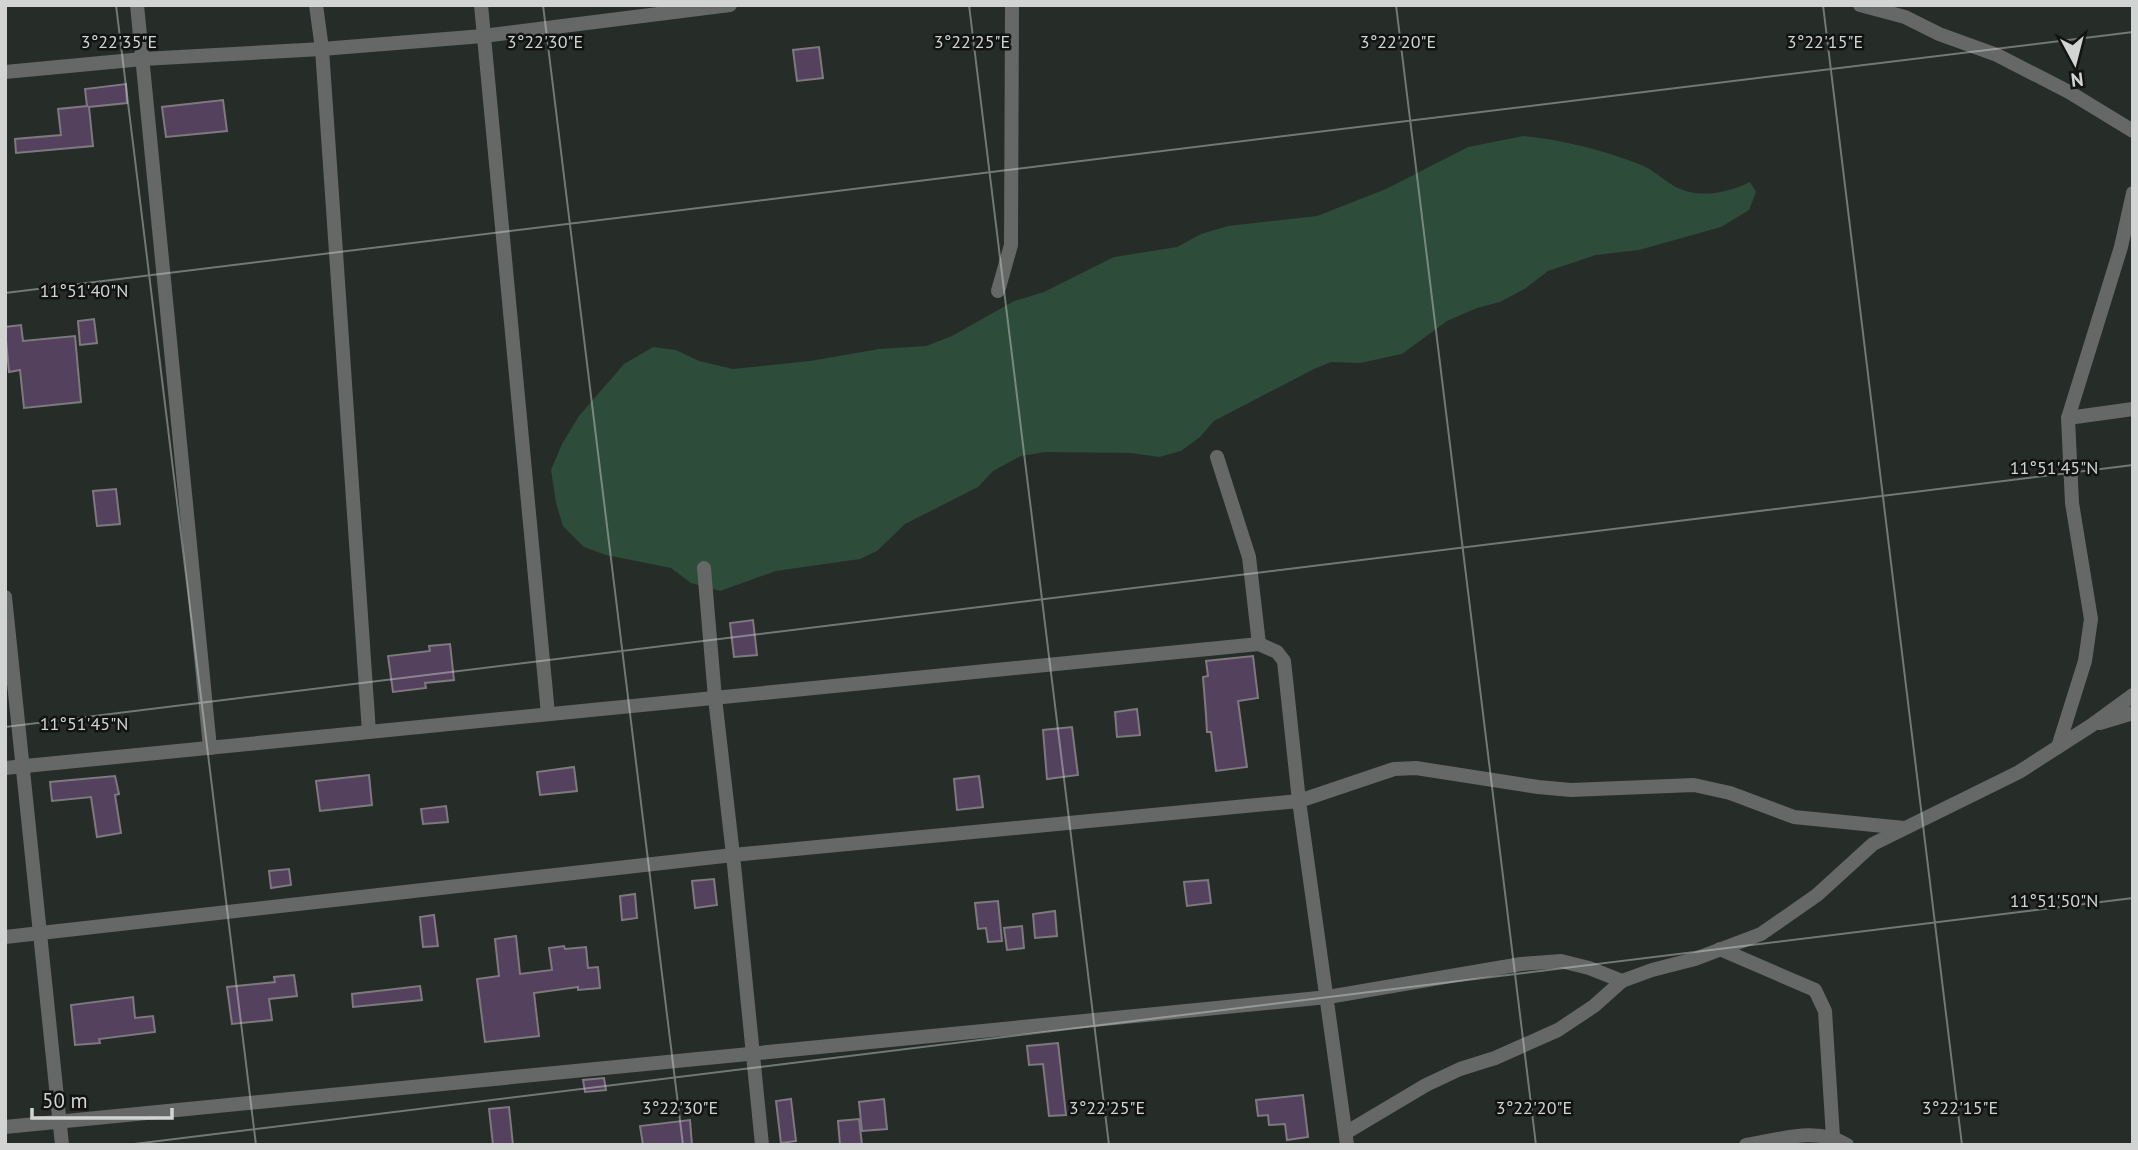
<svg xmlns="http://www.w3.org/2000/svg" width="2138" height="1150" font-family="'PT Sans',sans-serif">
  <rect width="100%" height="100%" fill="#262c28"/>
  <!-- green -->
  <path fill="#2d4c3a" d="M1523,136C1563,140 1602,150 1639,164C1653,169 1663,180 1676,187C1699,199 1727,193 1750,182L1756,192L1749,210L1721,227L1639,250L1596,255L1548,271L1526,288L1500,302L1477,308L1447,321L1402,354L1360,363L1331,362L1314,369L1214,421L1200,437L1181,451L1159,457L1131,453L1045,452L1021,456L993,471L978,487L905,524L877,551L860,559L776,571L720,591L691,583L671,568L606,555L584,547L563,526L556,503L551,470L562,444L579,416L624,364L653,347L676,350L699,361L733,369L810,361L879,349L926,346L952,336L1014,301L1044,292L1114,257L1177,247L1201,234L1228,226L1317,216L1386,189L1468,147Z"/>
  <!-- building -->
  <g fill="#54415d" stroke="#7d797f" stroke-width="2">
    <polygon points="819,47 823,78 797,81 793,50"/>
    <polygon points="126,84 127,103 89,107 93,146 16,153 15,139 61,135 58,109 87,106 85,89"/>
    <polygon points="223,100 227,131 166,137 162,107"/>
    <polygon points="94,319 97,343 80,345 78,321"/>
    <polygon points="21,325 23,341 75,336 81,402 24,408 20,370 9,372 5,330 5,327"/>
    <polygon points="116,489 120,524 97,526 93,491"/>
    <polygon points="753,620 757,655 734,657 730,623"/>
    <polygon points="450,644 454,680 425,683 426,688 393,692 388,656 430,651 429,646"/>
    <polygon points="1253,656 1258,698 1238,701 1247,767 1216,771 1211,732 1207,732 1206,715 1203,677 1208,676 1206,661"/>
    <polygon points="1137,709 1140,735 1117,737 1115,712"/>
    <polygon points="1072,727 1078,775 1047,779 1043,730"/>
    <polygon points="574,767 577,791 540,795 537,772"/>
    <polygon points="369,775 372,805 320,811 316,781"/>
    <polygon points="115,776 119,794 115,795 121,833 97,837 91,797 52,801 50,782"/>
    <polygon points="979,776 983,807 957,810 954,779"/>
    <polygon points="446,806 448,822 423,824 421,809"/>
    <polygon points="289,869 291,885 271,888 269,871"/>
    <polygon points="714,879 717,905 695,908 692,881"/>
    <polygon points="1208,880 1211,903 1187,906 1184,882"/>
    <polygon points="635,894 637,918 622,920 620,896"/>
    <polygon points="998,901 1002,941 988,942 986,928 978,929 975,903"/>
    <polygon points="1055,911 1057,936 1035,938 1033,914"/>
    <polygon points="434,915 438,946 423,947 420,917"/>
    <polygon points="1022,926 1024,948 1007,950 1004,928"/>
    <polygon points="516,936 520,974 552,970 549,948 564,946 565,949 586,947 588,968 598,967 600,988 578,990 578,987 534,993 539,1036 485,1042 477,979 499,976 495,939"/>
    <polygon points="294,975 297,996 269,999 272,1020 232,1024 227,987 275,982 274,977"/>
    <polygon points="420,986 422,1000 353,1007 352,994"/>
    <polygon points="133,997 135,1018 153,1016 155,1032 99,1039 100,1043 75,1045 71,1005"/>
    <polygon points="1058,1043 1066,1115 1049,1116 1043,1064 1029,1065 1027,1046"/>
    <polygon points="604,1078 606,1090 585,1092 583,1080"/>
    <polygon points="1303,1095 1308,1137 1287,1140 1285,1124 1269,1125 1268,1115 1258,1116 1256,1100"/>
    <polygon points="791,1099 796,1141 781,1143 776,1101"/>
    <polygon points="884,1099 887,1129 862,1131 859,1102"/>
    <polygon points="509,1107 513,1145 493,1145 489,1109"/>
    <polygon points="859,1119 862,1145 840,1145 838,1121"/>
    <polygon points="690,1120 692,1145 643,1145 640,1126"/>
  </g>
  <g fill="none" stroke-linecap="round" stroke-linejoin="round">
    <!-- street -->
    <g stroke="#656866" stroke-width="14">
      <polyline points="137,5 210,748"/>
      <polyline points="316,5 322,49 369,732"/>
      <polyline points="481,5 548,714"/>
      <polyline points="1860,5 1905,17 1939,34 1997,55 2069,92 2133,131"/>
      <polyline points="5,72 143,59 322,49 483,36 730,5"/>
      <polyline points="998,291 1011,245 1012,5"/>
      <polyline points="2068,418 2133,409"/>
      <polyline points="1217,457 1249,557 1259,644"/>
      <polyline points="704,568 715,698 733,855 762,1145"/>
      <polyline points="5,597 62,1145"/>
      <polyline points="2100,723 2133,713"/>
      <polyline points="2058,747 2085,661 2091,619 2072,503 2068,418 2121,247 2133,193"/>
      <polyline points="5,768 1259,644 1277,652 1284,661 1299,801 1347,1145"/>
      <polyline points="5,937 733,855 1299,801 1394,769 1416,768 1538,787 1571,790 1694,785 1730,793 1794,817 1904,828"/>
      <polyline points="1720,949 1815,990 1825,1011 1833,1137"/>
      <polyline points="5,1127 1328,997 1521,964 1561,961 1589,968 1622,981"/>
      <polyline points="1347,1132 1426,1085 1460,1069 1495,1058 1558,1030 1594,1006 1622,981 1652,970 1695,959 1761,934 1817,895 1873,844 2019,772 2092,725 2133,695"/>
      <path d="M1746,1145C1779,1140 1817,1126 1847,1145"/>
    </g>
  </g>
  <!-- ticks -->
  <path fill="none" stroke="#d1d4d2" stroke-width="2" stroke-opacity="0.45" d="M116,5L256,1145M543,5L683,1145M969,5L1109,1145M1396,5L1536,1145M1823,5L1962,1145M5,293L2133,32M5,727L2133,465M126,1145L2133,898"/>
  <g font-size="18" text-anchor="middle" fill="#d1d4d2" stroke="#111412" stroke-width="5" stroke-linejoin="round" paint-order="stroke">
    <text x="119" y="48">3°22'35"E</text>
    <text x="545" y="48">3°22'30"E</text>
    <text x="972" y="48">3°22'25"E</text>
    <text x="1398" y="48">3°22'20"E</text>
    <text x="1825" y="48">3°22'15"E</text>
    <text x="84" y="297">11°51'40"N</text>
    <text x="2054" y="474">11°51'45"N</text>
    <text x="84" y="730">11°51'45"N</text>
    <text x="2054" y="907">11°51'50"N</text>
    <text x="680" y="1114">3°22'30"E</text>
    <text x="1107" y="1114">3°22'25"E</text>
    <text x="1534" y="1114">3°22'20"E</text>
    <text x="1960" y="1114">3°22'15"E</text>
  </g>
  <!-- border -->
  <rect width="2138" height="1150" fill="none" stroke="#d1d4d2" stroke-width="14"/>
  <!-- north arrow -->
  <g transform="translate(2075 63) rotate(173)" stroke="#111412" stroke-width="5" paint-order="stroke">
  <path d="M0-5L12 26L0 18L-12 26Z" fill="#d1d4d2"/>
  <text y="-10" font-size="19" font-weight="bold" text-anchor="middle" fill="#d1d4d2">N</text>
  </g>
  <!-- scale -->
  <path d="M32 1108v10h140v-10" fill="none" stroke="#d1d4d2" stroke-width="3.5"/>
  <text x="42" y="1108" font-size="21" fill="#d1d4d2" stroke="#111412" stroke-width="5" paint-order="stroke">50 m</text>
</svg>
